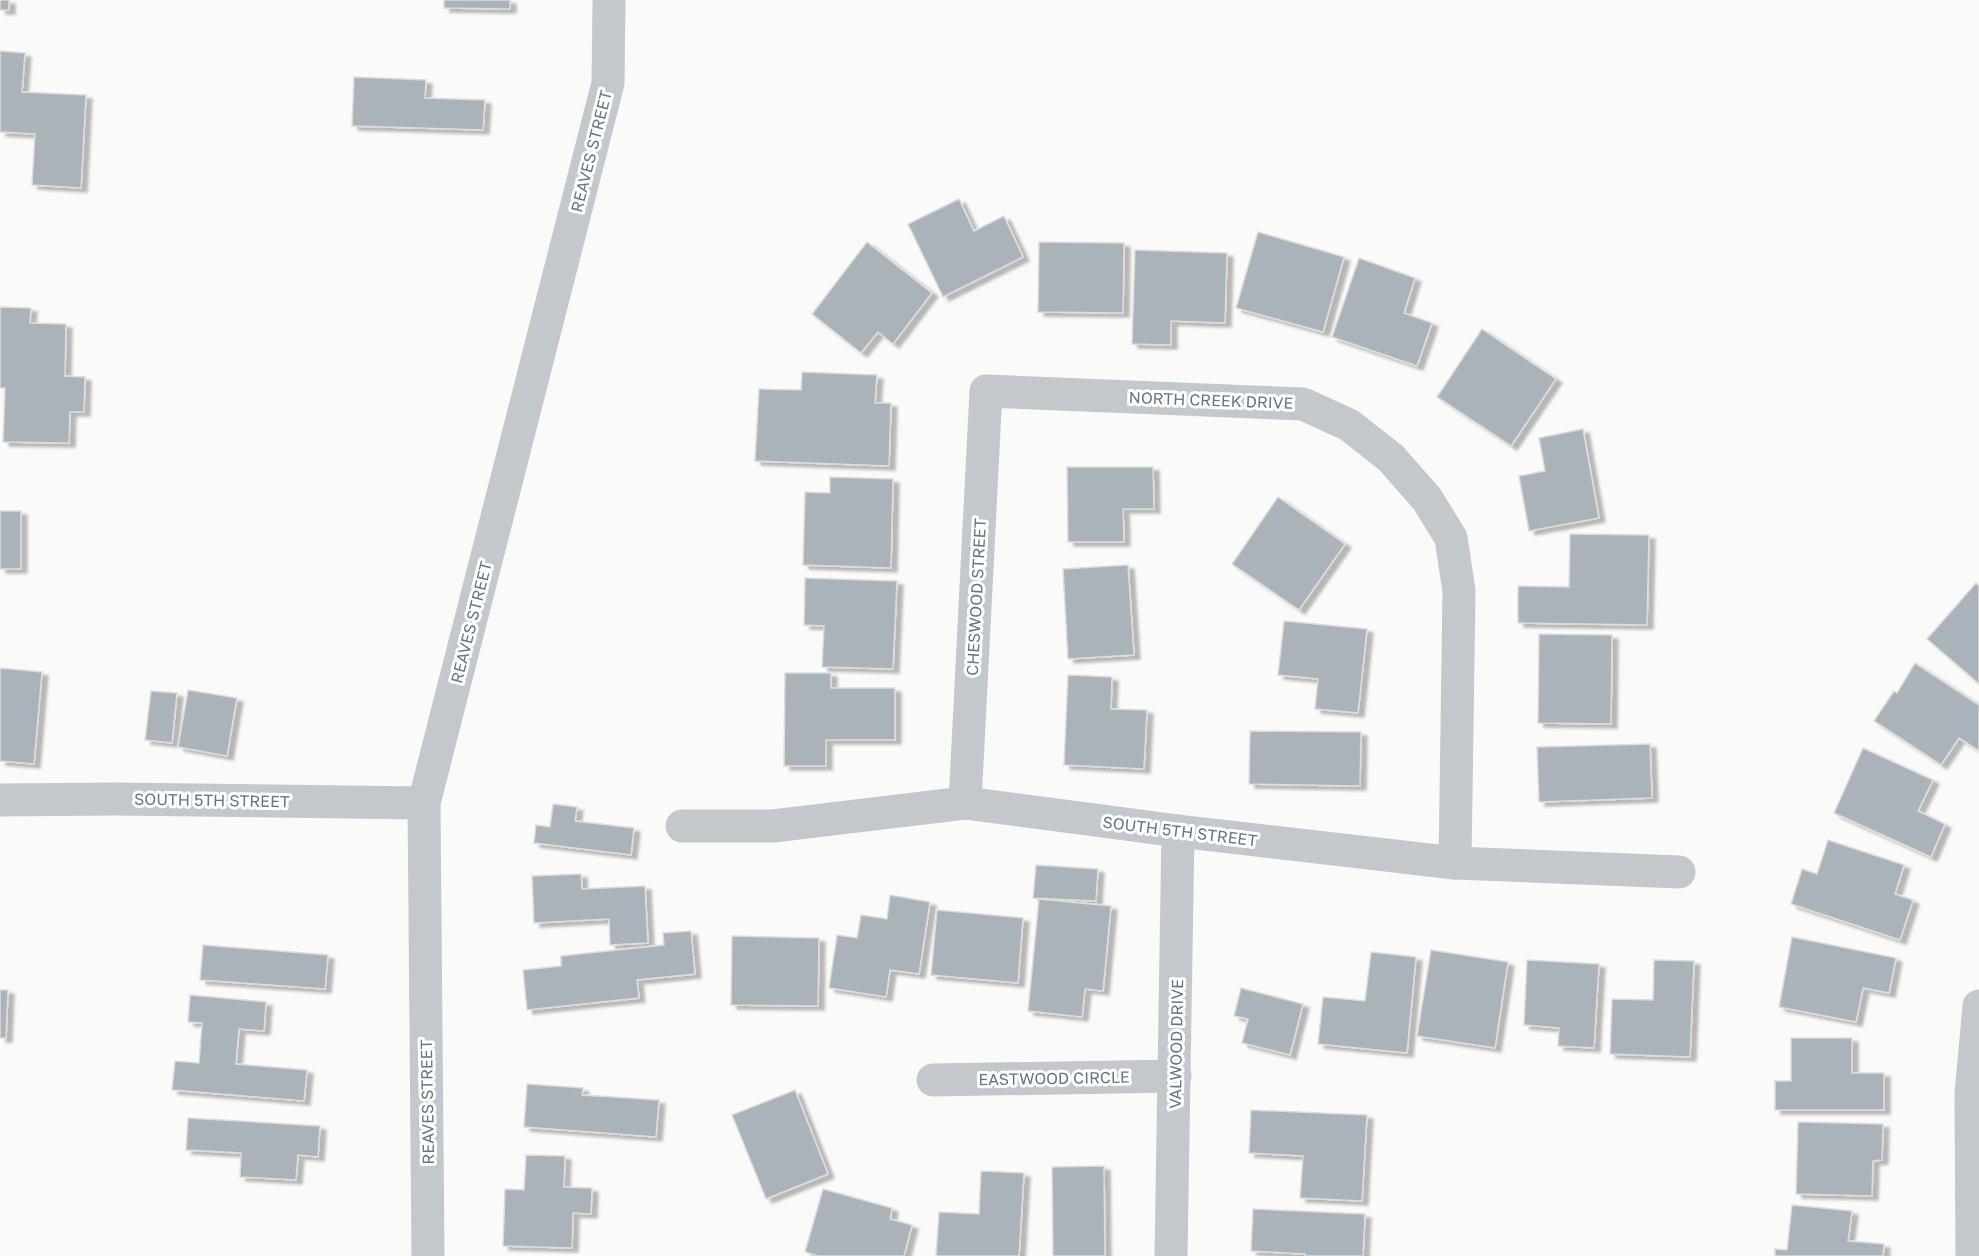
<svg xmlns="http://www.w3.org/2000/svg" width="1979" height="1256" font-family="'Golos Text',sans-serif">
  <defs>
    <filter id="shadow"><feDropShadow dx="6" dy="4" stdDeviation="1.5" flood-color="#0004"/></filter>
  </defs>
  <rect width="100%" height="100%" fill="#fafaf8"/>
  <!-- building -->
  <g fill="#aab3b9" stroke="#dcdcda" stroke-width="1.5" filter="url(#shadow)">
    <rect x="0" y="0" width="9" height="10"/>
    <polygon points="444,0 510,0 510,9 444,8"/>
    <polygon points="0,51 25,53 22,92 86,95 81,188 32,185 35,134 0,132"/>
    <polygon points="354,77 426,80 425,98 485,100 483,130 352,126"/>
    <polygon points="959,199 974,231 1004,216 1023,257 943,297 908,224"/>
    <polygon points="1258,232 1344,257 1323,332 1236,308"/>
    <polygon points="867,242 932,293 893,344 878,332 861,353 812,314"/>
    <polygon points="1039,242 1124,243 1123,313 1038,312"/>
    <polygon points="1135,250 1227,253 1225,323 1171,321 1171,345 1132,344"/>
    <polygon points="1359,258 1415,278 1404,313 1432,323 1417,366 1332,337"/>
    <polygon points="0,307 31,308 30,323 66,324 65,376 85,377 84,412 70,412 69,443 3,442 5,388 0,388"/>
    <polygon points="1482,329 1556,379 1511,446 1437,397"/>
    <polygon points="802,372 877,375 875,403 891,403 889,466 755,461 759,389 801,390"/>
    <polygon points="1583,429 1599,518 1529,531 1519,476 1545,471 1539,438"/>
    <polygon points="1067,467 1153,467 1154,509 1123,509 1124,542 1068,542"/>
    <polygon points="830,477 893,479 891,568 803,565 805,492 830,493"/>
    <polygon points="1278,497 1345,544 1299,610 1232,564"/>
    <rect x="0" y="511" width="21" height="58"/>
    <polygon points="1570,534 1649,535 1647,625 1518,623 1518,586 1569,587"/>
    <polygon points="1128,565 1134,655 1068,659 1063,569"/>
    <polygon points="805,578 897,581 893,669 822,667 824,626 804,625"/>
    <polygon points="1976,583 1979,586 1979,684 1927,639"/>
    <polygon points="1284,621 1367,629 1358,713 1315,709 1318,679 1278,675"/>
    <polygon points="1539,634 1612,635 1611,724 1538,723"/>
    <polygon points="1915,663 1979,705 1979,751 1959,738 1941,765 1874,721 1894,691 1897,693"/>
    <polygon points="0,668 42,672 34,764 0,761"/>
    <polygon points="785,673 831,673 831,688 895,688 895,740 826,740 826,766 784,766"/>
    <polygon points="1068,675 1112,677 1111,709 1147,710 1144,769 1064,765"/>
    <polygon points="188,690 237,698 227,756 178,747"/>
    <polygon points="151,691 177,693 172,743 145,740"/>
    <polygon points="1250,731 1361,732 1360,786 1249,784"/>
    <polygon points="1650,744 1652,798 1539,802 1537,747"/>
    <polygon points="1863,748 1933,780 1918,811 1945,824 1931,857 1834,813"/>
    <polygon points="553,804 577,807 575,821 634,828 631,855 534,843 536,825 550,827"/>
    <polygon points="1828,840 1904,865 1895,894 1913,900 1900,940 1791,904 1802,869 1817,874"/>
    <polygon points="1036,865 1098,869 1096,901 1033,898"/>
    <polygon points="581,874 582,889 645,886 648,943 610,945 609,919 534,923 532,876"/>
    <polygon points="890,895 930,902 919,974 890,970 886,997 829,988 837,935 857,938 861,915 887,919"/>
    <polygon points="1039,899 1111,906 1103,991 1085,989 1082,1017 1028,1011"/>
    <polygon points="937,910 1023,918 1018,983 931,975"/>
    <polygon points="691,931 695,974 637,980 639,998 527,1010 523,970 561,966 561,956 664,945 663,933"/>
    <polygon points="732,936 819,938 818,1006 731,1005"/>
    <polygon points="1792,937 1896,958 1889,993 1863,988 1856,1022 1779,1007"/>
    <polygon points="203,945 328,955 325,989 200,980"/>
    <polygon points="1431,950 1508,962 1495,1048 1417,1036"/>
    <polygon points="1371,952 1416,957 1407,1053 1318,1044 1323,997 1365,1001"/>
    <polygon points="1527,960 1599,964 1594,1048 1558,1046 1559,1028 1524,1025"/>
    <polygon points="1654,960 1694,961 1690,1057 1610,1054 1612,999 1653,1000"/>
    <polygon points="1241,988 1303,1004 1290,1055 1242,1043 1248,1019 1234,1016"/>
    <polygon points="0,990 8,990 6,1038 0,1038"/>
    <polygon points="190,995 266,1002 264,1031 239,1029 236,1064 307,1070 304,1101 172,1090 175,1061 199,1063 202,1023 188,1022"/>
    <polygon points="1791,1038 1852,1038 1852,1073 1884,1073 1884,1110 1775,1110 1775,1081 1791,1081"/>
    <polygon points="527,1084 583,1088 582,1095 659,1100 656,1137 524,1127"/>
    <polygon points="795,1090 828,1174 766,1199 732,1115"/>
    <polygon points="1251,1110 1367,1115 1362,1201 1300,1198 1303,1156 1249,1153"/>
    <polygon points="188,1118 320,1126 318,1157 298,1155 296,1180 240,1177 241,1153 186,1150"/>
    <polygon points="1798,1122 1883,1124 1882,1160 1873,1161 1872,1196 1796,1194"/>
    <polygon points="526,1155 565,1156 564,1187 592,1188 591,1214 573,1213 572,1248 503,1246 505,1189 524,1190"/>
    <polygon points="1104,1166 1105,1256 1053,1256 1052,1167"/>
    <polygon points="981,1171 1024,1173 1019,1256 936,1256 939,1212 979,1214"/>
    <polygon points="823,1189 892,1208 890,1219 912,1225 904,1256 818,1256 805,1252"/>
    <polygon points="1792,1205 1852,1211 1848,1241 1884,1244 1883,1256 1775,1256 1775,1249 1787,1250"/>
    <polygon points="1253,1209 1365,1214 1363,1256 1305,1256 1305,1254 1251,1251"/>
  </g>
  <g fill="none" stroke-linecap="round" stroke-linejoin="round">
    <!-- minor -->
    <g stroke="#c3c8cc" stroke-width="33">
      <polyline points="0,800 116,799 424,803"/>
      <polyline points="965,803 986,391 1303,404 1349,425 1391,458 1427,499 1451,538 1459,591 1455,863"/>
      <polyline points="682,826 773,826 965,803 1178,831 1455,863 1679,872"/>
      <polyline points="933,1080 1175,1076"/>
      <polyline points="428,1256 424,803 608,83 609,0"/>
      <polyline points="1171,1256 1178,831"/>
      <polyline points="1972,1256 1971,1094 1979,1006"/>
    </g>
  </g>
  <g text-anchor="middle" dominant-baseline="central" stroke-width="6" stroke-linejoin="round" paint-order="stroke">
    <!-- street labels -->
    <g font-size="16" fill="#657683" stroke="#fff">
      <text transform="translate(591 151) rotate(-76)">REAVES STREET</text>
      <text transform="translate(1211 400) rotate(2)">NORTH CREEK DRIVE</text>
      <text transform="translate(976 597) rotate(-87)">CHESWOOD STREET</text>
      <text transform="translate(471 622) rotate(-76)">REAVES STREET</text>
      <text transform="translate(212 800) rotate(1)">SOUTH 5TH STREET</text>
      <text transform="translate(1180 831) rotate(7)">SOUTH 5TH STREET</text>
      <text transform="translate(1176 1044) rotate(-89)">VALWOOD DRIVE</text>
      <text transform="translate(1054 1078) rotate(-1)">EASTWOOD CIRCLE</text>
      <text transform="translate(427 1102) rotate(-91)">REAVES STREET</text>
    </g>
  </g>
</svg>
